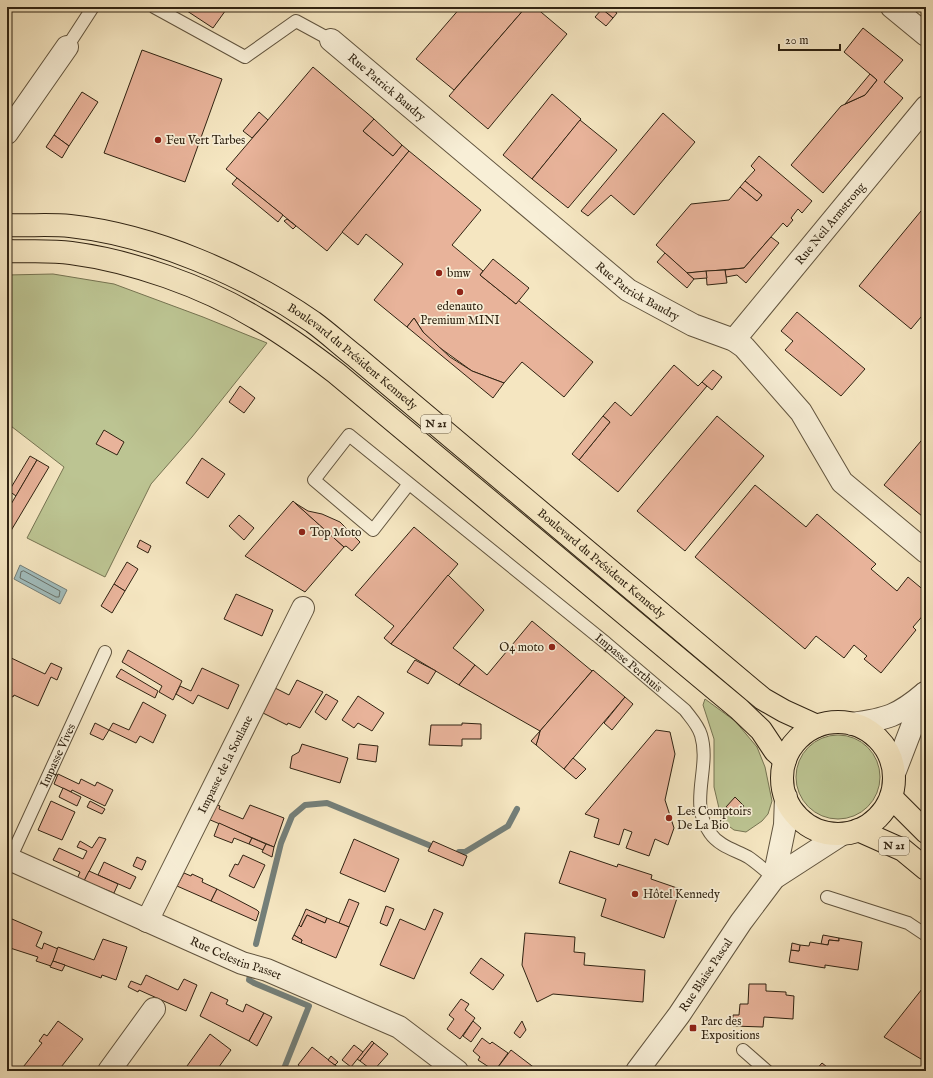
<svg xmlns="http://www.w3.org/2000/svg" width="933" height="1078" font-family="'IM FELL English',serif">
  <rect width="100%" height="100%" fill="#f5e6c1"/>
  <filter id="stains"><feTurbulence type="fractalNoise" baseFrequency=".005" numOctaves="4"/><feColorMatrix values="0 0 0 0 .2 0 0 0 0 .09 0 0 0 0 .02 0 0 0 .5 -.17"/></filter>
  <radialGradient id="worn" r=".72"><stop offset=".6" stop-color="#630" stop-opacity="0"/><stop offset="1" stop-color="#630" stop-opacity=".3"/></radialGradient>
  <!-- green -->
  <g fill="#bcc492" stroke="#767452">
    <polygon points="53,274 114,284 203,317 267,343 192,437 151,484 105,577 27,538 64,467 7,423 7,275"/>
    <polygon points="705,699 735,721 757,747 765,767 772,801 768,814 762,821 746,832 734,830 722,821 714,787 714,739 703,705"/>
    <circle cx="838" cy="777" r="42"/>
  </g>
  <!-- water -->
  <polygon fill="#a1bdbd" stroke="#747f79" points="20,565 67,590 60,604 14,579"/>
  <g fill="none" stroke-linecap="round" stroke-linejoin="round">
    <!-- shore -->
    <polygon stroke="#687068" stroke-width="1" points="24,571 60,591 59,597 56,597 20,578 21,572"/>
    <!-- stream -->
    <g stroke="#747f79" stroke-width="6">
      <polyline points="459,852 465,852 508,826 517,809"/>
      <polyline points="256,944 281,843 292,816 305,805 327,803 431,846"/>
      <polyline points="250,975 249,980 254,983 309,1006 283,1071"/>
    </g>
  </g>
  <!-- building -->
  <g fill="#e8b39a" stroke="#302312">
    <polygon points="181,7 228,7 213,28"/>
    <polygon points="461,7 526,7 454,90 416,59"/>
    <polygon points="526,7 535,7 567,34 488,129 449,96"/>
    <polygon points="603,7 609,7 617,13 613,18 602,9"/>
    <polygon points="602,9 613,18 606,26 595,17"/>
    <polygon points="863,28 903,60 884,82 903,98 823,193 791,165 841,106 865,95 877,80 844,52"/>
    <polygon points="142,50 222,79 185,182 104,153"/>
    <polygon points="313,67 374,119 363,131 393,156 402,145 409,151 327,251 226,169"/>
    <polygon points="870,74 877,80 865,95 845,104"/>
    <polygon points="82,92 98,102 69,146 54,135"/>
    <polygon points="552,94 581,119 532,179 503,155"/>
    <polygon points="259,112 268,120 252,138 243,131"/>
    <polygon points="663,113 695,142 634,215 611,195 588,216 581,211"/>
    <polygon points="374,119 402,145 393,156 363,131"/>
    <polygon points="580,120 617,150 568,208 532,179"/>
    <polygon points="54,135 69,146 62,158 46,147"/>
    <polygon points="409,151 481,210 452,245 483,271 480,275 516,304 518,300 593,362 564,397 522,362 504,383 472,371 436,345 423,332 414,318 407,327 374,300 403,264 366,234 358,245 342,232"/>
    <polygon points="759,156 812,201 802,213 798,209 791,218 793,220 787,227 783,223 744,268 687,273 656,245 691,204 729,200 740,187 757,201 762,195 745,181 755,170 751,166"/>
    <polygon points="237,178 283,215 278,222 232,184"/>
    <polygon points="745,181 762,195 757,201 740,187"/>
    <polygon points="921,211 926,215 926,311 911,329 859,286"/>
    <polygon points="287,219 296,226 293,229 284,221"/>
    <polygon points="771,237 779,243 746,283 737,275 726,277 725,270 744,268"/>
    <polygon points="665,253 694,279 687,288 657,262"/>
    <polygon points="493,259 529,288 516,304 480,275"/>
    <polygon points="725,270 727,283 707,285 706,271"/>
    <polygon points="706,271 707,278 694,279 687,273"/>
    <polygon points="797,312 865,369 841,396 785,350 793,341 781,331"/>
    <polygon points="414,318 423,332 450,357 472,371 504,383 493,398 407,327"/>
    <polygon points="674,365 698,386 702,382 707,386 618,492 579,460 610,422 603,416 615,402 631,416"/>
    <polygon points="713,370 722,377 712,390 702,382"/>
    <polygon points="240,386 255,398 244,413 229,402"/>
    <polygon points="603,416 610,422 579,460 572,454"/>
    <polygon points="717,416 764,456 685,551 637,511"/>
    <polygon points="104,430 124,442 117,455 96,444"/>
    <polygon points="926,435 926,511 922,516 884,485"/>
    <polygon points="30,456 37,460 16,496 9,491"/>
    <polygon points="202,458 225,474 208,498 186,483"/>
    <polygon points="37,460 49,467 9,534 7,532 7,511"/>
    <polygon points="755,485 806,527 817,514 876,564 871,569 897,591 908,577 926,592 926,612 913,627 916,630 881,673 864,659 867,656 854,645 844,658 816,636 805,649 695,557"/>
    <polygon points="293,501 344,547 305,592 245,556"/>
    <polygon points="295,503 308,511 322,514 340,522 360,542 352,551 346,546 344,547"/>
    <polygon points="239,515 254,528 244,540 229,526"/>
    <polygon points="414,527 458,564 391,644 384,638 394,626 355,595"/>
    <polygon points="140,540 151,546 148,553 137,547"/>
    <polygon points="127,562 138,569 125,591 114,584"/>
    <polygon points="448,575 484,610 453,648 475,665 459,685 391,644"/>
    <polygon points="114,584 125,591 112,613 101,606"/>
    <polygon points="236,594 273,610 262,636 224,619"/>
    <polygon points="532,621 592,671 540,731 459,685 475,665 487,675"/>
    <polygon points="128,650 182,681 173,700 159,692 162,686 122,662"/>
    <polygon points="7,656 45,674 51,663 62,668 57,680 51,677 38,706 14,695 13,697 7,694"/>
    <polygon points="415,660 436,671 428,684 407,672"/>
    <polygon points="202,668 239,685 228,709 198,695 193,704 176,694 180,686 191,691"/>
    <polygon points="121,669 158,691 155,698 116,677"/>
    <polygon points="593,670 625,697 564,769 536,745 540,731"/>
    <polygon points="297,680 323,692 300,728 288,723 287,725 263,713 275,688 289,695"/>
    <polygon points="326,694 338,701 326,720 315,712"/>
    <polygon points="358,696 384,713 372,731 358,723 354,728 342,720"/>
    <polygon points="625,697 633,704 612,730 604,723"/>
    <polygon points="143,702 166,715 153,743 140,736 136,743 109,730 113,723 129,730"/>
    <polygon points="95,723 109,730 103,740 90,734"/>
    <polygon points="462,723 481,724 481,739 462,739 462,746 429,745 431,725 462,725"/>
    <polygon points="656,730 670,732 675,754 665,800 674,828 668,845 655,839 649,856 626,848 632,832 624,829 619,845 594,837 599,819 585,814"/>
    <polygon points="540,731 538,739 536,745 531,741"/>
    <polygon points="302,744 348,758 340,783 290,768 292,756 299,752"/>
    <polygon points="359,744 378,746 376,762 357,759"/>
    <polygon points="573,758 586,769 576,779 564,769"/>
    <polygon points="58,774 79,784 81,779 95,786 97,782 113,790 105,806 72,790 71,792 54,784"/>
    <polygon points="63,788 81,797 77,806 59,797"/>
    <polygon points="735,797 744,806 736,815 726,807"/>
    <polygon points="51,801 75,812 62,840 38,830"/>
    <polygon points="90,801 105,809 102,814 87,807"/>
    <polygon points="215,804 220,806 219,809 243,819 250,805 284,818 274,847 208,819"/>
    <polygon points="219,823 252,838 249,844 234,838 232,843 214,836"/>
    <polygon points="99,837 106,839 83,883 76,881 80,872 53,860 59,848 83,859 87,851 77,847 80,841 92,848"/>
    <polygon points="252,838 266,844 263,850 249,844"/>
    <polygon points="354,839 399,859 385,892 340,873"/>
    <polygon points="433,841 467,856 463,866 428,851"/>
    <polygon points="266,844 274,847 272,857 262,852"/>
    <polygon points="570,851 617,867 618,864 652,875 651,879 680,889 664,938 601,916 606,899 559,883"/>
    <polygon points="243,855 265,865 254,888 229,876 235,864 238,865"/>
    <polygon points="137,857 146,861 142,870 133,866"/>
    <polygon points="104,862 136,877 130,889 98,875"/>
    <polygon points="89,871 118,884 114,893 84,881"/>
    <polygon points="184,873 191,876 192,874 203,879 202,882 217,889 211,901 177,886"/>
    <polygon points="217,889 257,910 259,912 256,921 211,901"/>
    <polygon points="349,899 359,903 349,927 339,923"/>
    <polygon points="386,906 394,909 387,926 380,923"/>
    <polygon points="306,909 327,918 325,923 307,915 301,927 299,925"/>
    <polygon points="434,909 443,913 414,979 380,965 400,919 425,930"/>
    <polygon points="307,915 325,923 327,918 349,927 336,958 301,943 302,940 294,935 299,925 301,927"/>
    <polygon points="12,919 42,932 36,946 42,949 44,943 58,949 51,966 36,961 38,957 7,947 7,931"/>
    <polygon points="525,933 575,937 574,952 585,953 584,965 645,970 643,1002 553,994 537,1002 522,965"/>
    <polygon points="294,935 302,940 301,943 292,939"/>
    <polygon points="823,935 839,938 839,941 829,940 828,945 821,944"/>
    <polygon points="839,938 862,942 858,970 825,965 825,968 789,962 791,950 799,951 800,945 809,946 810,942 828,945 829,940 839,941"/>
    <polygon points="103,939 127,947 116,980 102,975 101,978 53,961 58,947 94,960"/>
    <polygon points="792,943 800,945 799,951 791,950"/>
    <polygon points="481,958 504,975 493,990 470,973"/>
    <polygon points="53,961 65,965 62,971 50,967"/>
    <polygon points="146,975 178,990 184,979 197,985 186,1011 139,990 138,992 128,987 131,981 141,985"/>
    <polygon points="749,984 766,984 766,991 786,992 786,995 794,996 793,1019 764,1017 763,1027 733,1026 733,1015 739,1015 740,1004 748,1004"/>
    <polygon points="926,984 926,1062 884,1037"/>
    <polygon points="211,992 228,1000 226,1004 243,1012 246,1004 264,1013 249,1041 200,1016"/>
    <polygon points="461,999 469,1004 465,1010 475,1018 460,1039 447,1029 454,1019 449,1015"/>
    <polygon points="264,1013 272,1017 257,1046 249,1041"/>
    <polygon points="58,1021 83,1039 58,1071 20,1071 42,1043 39,1041 44,1034 47,1036"/>
    <polygon points="473,1021 481,1028 471,1042 463,1036"/>
    <polygon points="522,1021 526,1030 520,1038 514,1033"/>
    <polygon points="210,1034 231,1050 216,1071 193,1071 187,1066"/>
    <polygon points="482,1038 490,1044 492,1042 508,1053 495,1071 478,1060 480,1057 473,1051"/>
    <polygon points="372,1041 374,1043 360,1061 357,1059"/>
    <polygon points="374,1043 388,1054 373,1071 360,1061"/>
    <polygon points="354,1045 363,1052 351,1067 342,1060"/>
    <polygon points="312,1047 335,1065 343,1071 306,1071 298,1065"/>
    <polygon points="511,1050 536,1069 534,1071 495,1071"/>
    <polygon points="331,1056 338,1062 335,1065 328,1060"/>
    <polygon points="822,1063 832,1071 815,1071"/>
  </g>
  <g fill="none" stroke-linecap="round" stroke-linejoin="round">
    <defs>
      <g id="lane">
        <polyline points="154,7 245,57 296,21 331,40"/>
        <polyline points="67,47 93,7"/>
        <path id="s1" d="M408,485L373,530L314,480L349,435L606,643L685,710C691,718 698,725 701,735C711,768 688,803 710,833C719,846 735,850 748,857C757,863 766,871 774,878"/>
        <path id="s2" d="M10,859L105,652"/>
        <polyline points="827,897 908,923 926,935"/>
        <polyline points="743,1050 767,1071"/>
      </g>
      <g id="street">
        <polyline points="892,7 926,35"/>
        <path id="s3" d="M331,40L628,290L693,325L734,340L744,347L801,412L842,482L926,552"/>
        <polyline points="7,133 67,47"/>
        <path id="s4" d="M734,340L926,107"/>
        <path d="M852,724C887,719 898,716 925,693"/>
        <polyline points="895,771 925,693"/>
        <path id="s5" d="M7,858L242,963L267,970L399,1027L457,1071"/>
        <polyline points="774,878 785,825 786,797"/>
        <path id="s6" d="M147,921L303,608"/>
        <polyline points="109,1071 154,1009"/>
        <path id="s7" d="M637,1071L679,1015L741,922L774,878L842,834"/>
      </g>
      <g id="primary">
        <path id="s8" d="M7,225C28,226 50,224 70,226C153,235 245,275 313,322C328,333 341,345 355,356L763,699L784,711L817,726"/>
        <path d="M7,251C28,252 50,250 71,253C132,261 203,286 256,318C284,334 310,353 336,373L739,709L761,730L775,751L785,760"/>
        <circle cx="838" cy="778" r="56"/>
        <polyline points="891,797 926,832"/>
        <polyline points="858,830 903,850 926,869"/>
      </g>
    </defs>
    <!-- lane casing -->
    <use href="#lane" stroke="#61543e" stroke-width="14"/>
    <!-- street casing -->
    <use href="#street" stroke="#61543e" stroke-width="24"/>
    <!-- primary casing -->
    <use href="#primary" stroke="#302312" stroke-width="24"/>
    <!-- lane -->
    <use href="#lane" stroke="#f8efd7" stroke-width="12"/>
    <!-- street -->
    <use href="#street" stroke="#f8efd7" stroke-width="22"/>
    <!-- primary -->
    <use href="#primary" stroke="#f5e6c1" stroke-width="22"/>
  </g>
  <!-- markers -->
  <g fill="#8f2418" stroke="#f8efd7" stroke-width="1.5">
    <circle cx="158" cy="140" r="4"/>
    <circle cx="439" cy="273" r="4"/>
    <circle cx="460" cy="292" r="4"/>
    <circle cx="302" cy="532" r="4"/>
    <circle cx="552" cy="647" r="4"/>
    <circle cx="669" cy="818" r="4"/>
    <circle cx="635" cy="894" r="4"/>
    <rect x="689" y="1024" width="8" height="8" rx="2"/>
  </g>
  <g text-anchor="middle" dominant-baseline="central" stroke-width="3.5" stroke-linejoin="round" paint-order="stroke">
    <!-- shield labels -->
    <g fill="#f8efd7" stroke="#6c604d" stroke-width="1">
      <rect x="421" y="415" width="30" height="18" rx="3"/>
      <rect x="879" y="837" width="30" height="18" rx="3"/>
    </g>
    <g font-size="11" font-weight="bold" fill="#302312">
      <text x="436" y="424">N 21</text>
      <text x="894" y="846">N 21</text>
    </g>
    <!-- street labels -->
    <g font-size="12" fill="#302312" stroke="#f8efd7">
      <text stroke="none"><textPath href="#s3" startOffset="73">Rue Patrick Baudry</textPath></text>
      <text stroke="none"><textPath href="#s4" startOffset="151">Rue Neil Armstrong</textPath></text>
      <text stroke="none"><textPath href="#s3" startOffset="397">Rue Patrick Baudry</textPath></text>
      <text stroke="none"><textPath href="#s8" startOffset="379">Boulevard du Président Kennedy</textPath></text>
      <text stroke="none"><textPath href="#s8" startOffset="703">Boulevard du Président Kennedy</textPath></text>
      <text stroke="none"><textPath href="#s1" startOffset="552">Impasse Perthuis</textPath></text>
      <text stroke="none"><textPath href="#s2" startOffset="114">Impasse Vives</textPath></text>
      <text stroke="none"><textPath href="#s6" startOffset="175">Impasse de la Soulane</textPath></text>
      <text stroke="none"><textPath href="#s5" startOffset="250">Rue Celestin Passet</textPath></text>
      <text stroke="none"><textPath href="#s7" startOffset="118">Rue Blaise Pascal</textPath></text>
    </g>
    <!-- poi labels -->
    <g font-size="12" fill="#302312" stroke="#f8efd7" text-anchor="start">
      <text x="166" y="140">Feu Vert Tarbes</text>
      <text x="447" y="273">bmw</text>
      <text x="460" y="306" text-anchor="middle">edenauto<tspan x="460" dy="14">Premium MINI</tspan></text>
      <text x="310" y="532">Top Moto</text>
      <text x="544" y="647" text-anchor="end">O4 moto</text>
      <text x="677" y="811">Les Comptoirs<tspan x="677" dy="14">De La Bio</tspan></text>
      <text x="643" y="894">Hôtel Kennedy</text>
      <text x="701" y="1021">Parc des<tspan x="701" dy="14">Expositions</tspan></text>
    </g>
  </g>
  <!-- margin -->
  <rect width="933" height="1078" fill="none" stroke="#f5e6c1" stroke-width="24"/>
  <rect x="8" y="8" width="917" height="1062" fill="none" stroke="#302312" stroke-width="2"/>
  <rect x="12" y="12" width="909" height="1054" fill="none" stroke="#302312"/>
  <!-- scale -->
  <path d="M779 44v6h61v-6" fill="none" stroke="#302312" stroke-width="2"/>
  <text x="785" y="44" font-size="12" fill="#302312" stroke="#f8efd7" stroke-width="3" paint-order="stroke">20 m</text>
  <rect width="100%" height="100%" filter="url(#stains)"/>
  <rect width="100%" height="100%" fill="url(#worn)"/>
</svg>
